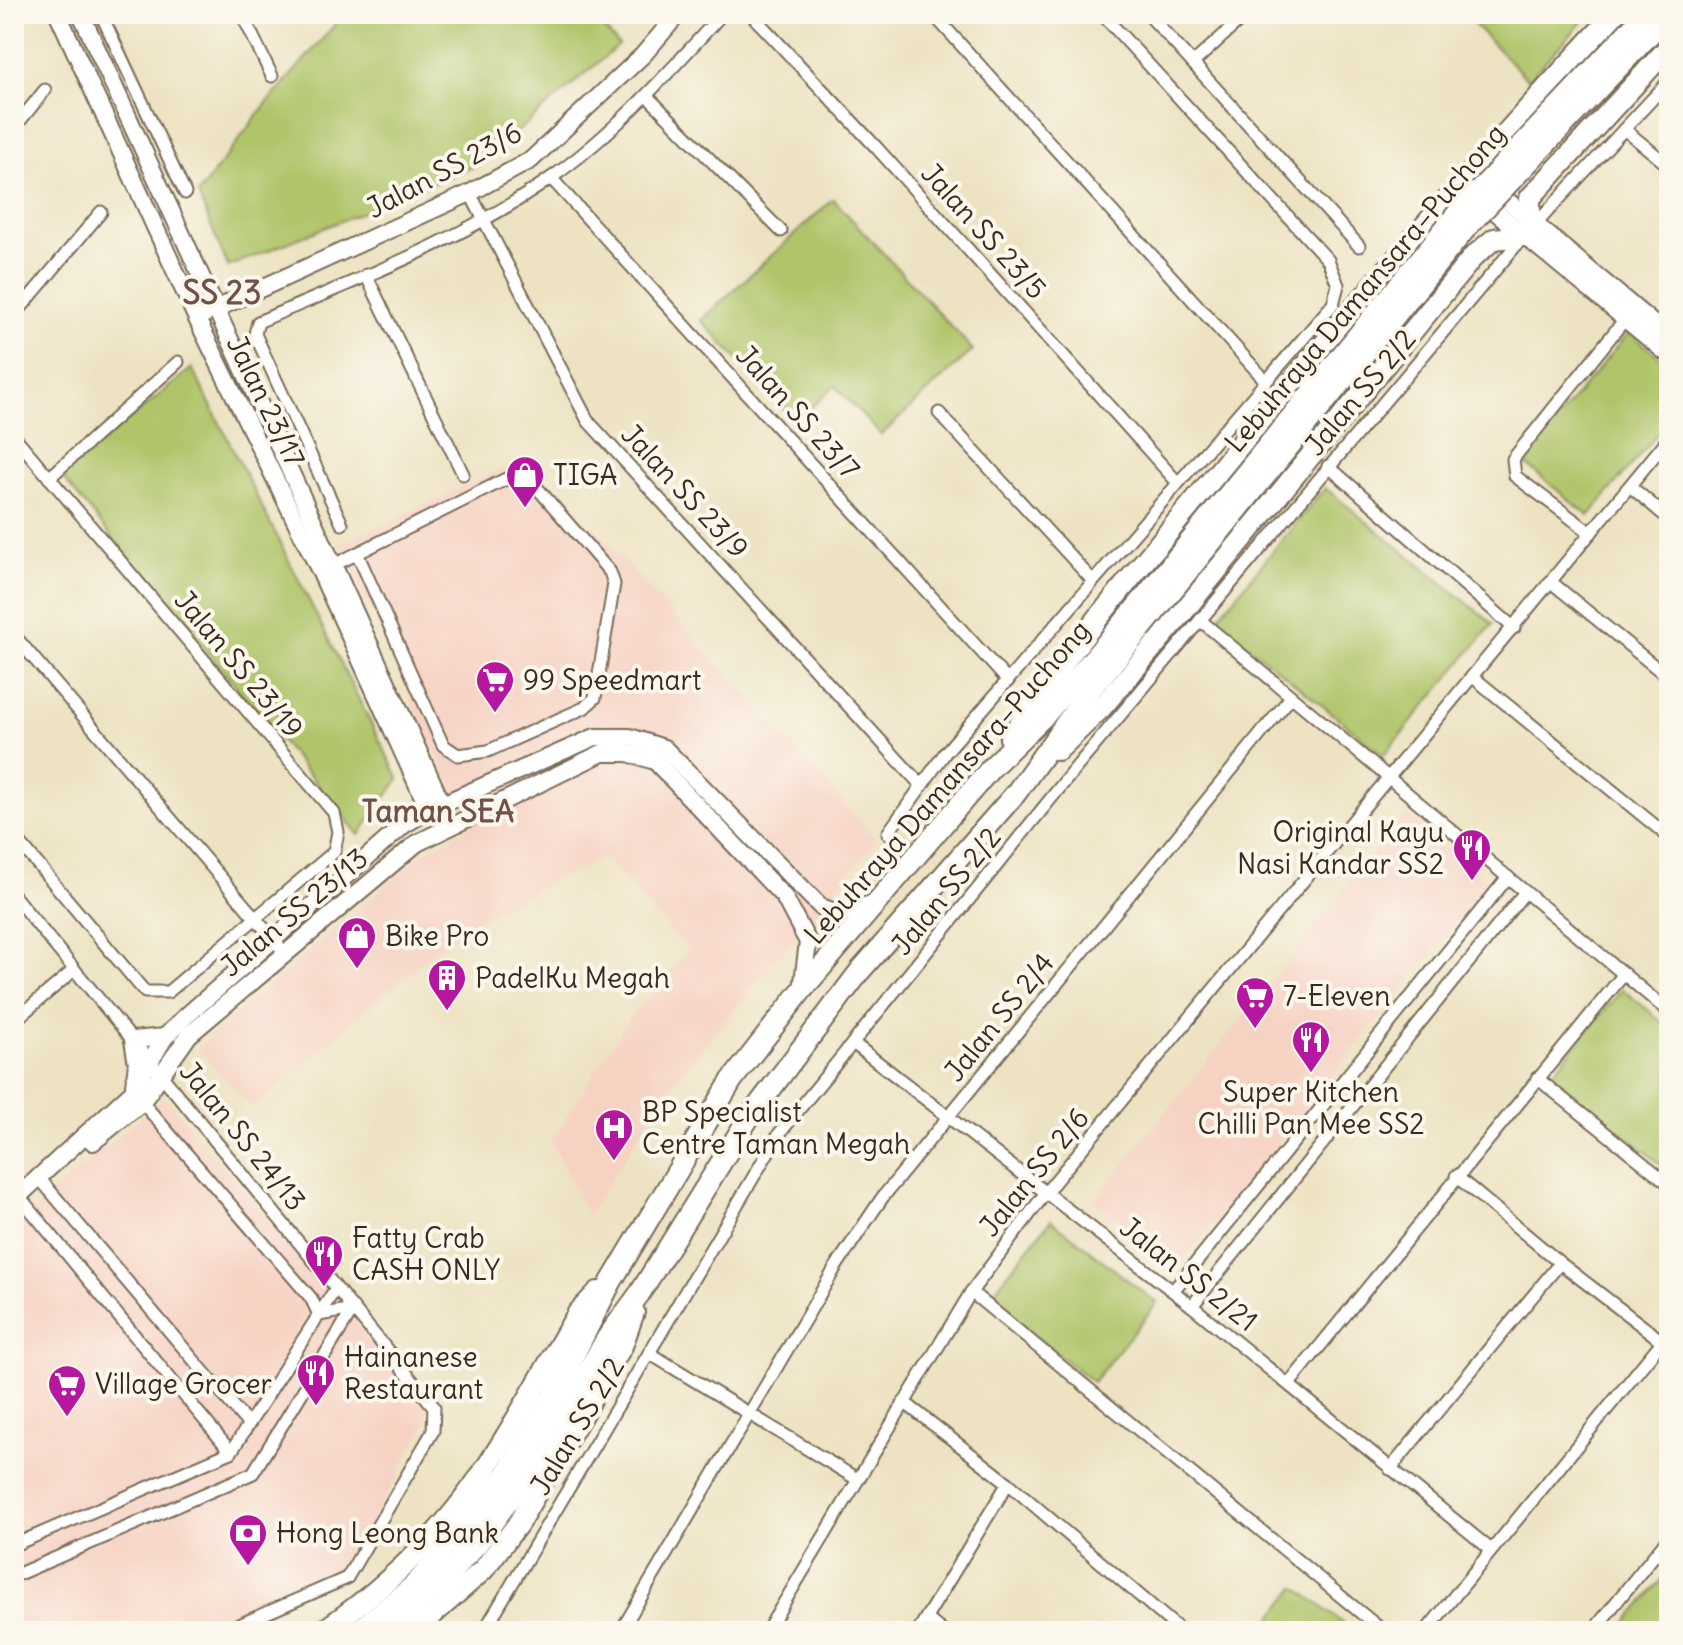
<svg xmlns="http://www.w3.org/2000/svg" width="1683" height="1645" font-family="Delius,sans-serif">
  <rect width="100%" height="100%" fill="#fbf7ec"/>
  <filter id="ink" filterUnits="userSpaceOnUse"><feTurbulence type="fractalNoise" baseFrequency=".0125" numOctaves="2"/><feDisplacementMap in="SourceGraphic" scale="16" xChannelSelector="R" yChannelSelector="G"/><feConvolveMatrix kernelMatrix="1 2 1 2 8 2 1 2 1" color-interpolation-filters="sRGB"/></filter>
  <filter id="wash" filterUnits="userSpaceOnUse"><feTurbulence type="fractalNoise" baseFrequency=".006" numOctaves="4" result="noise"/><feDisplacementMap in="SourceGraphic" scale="32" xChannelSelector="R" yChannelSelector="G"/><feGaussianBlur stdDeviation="1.8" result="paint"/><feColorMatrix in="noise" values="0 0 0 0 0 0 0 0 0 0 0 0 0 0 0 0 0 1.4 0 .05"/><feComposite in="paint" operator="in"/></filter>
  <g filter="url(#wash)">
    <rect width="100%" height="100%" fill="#ede3c3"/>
    <!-- built -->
    <g fill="#f6d2c3">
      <polygon points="520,460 601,535 877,840 670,1087 588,1216 551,1141 628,1020 688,949 603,857 466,925 253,1107 196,1048 423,853 469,827 340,543"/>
      <polygon points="1406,814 1490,881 1178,1267 1094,1201"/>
      <polygon points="164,1097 428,1407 429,1418 344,1573 210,1631 14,1631 14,1225"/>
    </g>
    <!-- green -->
    <g fill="#b0c56a" stroke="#767844" stroke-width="2">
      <polygon points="344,14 590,14 619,45 478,165 228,267 198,194 262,109"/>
      <polygon points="1478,14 1579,14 1585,19 1528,80 1471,21"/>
      <polygon points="833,199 973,350 881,435 835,386 795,422 701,320"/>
      <polygon points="1629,332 1669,365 1669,420 1589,516 1522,461"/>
      <polygon points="192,368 399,779 359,835 61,476"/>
      <polygon points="1325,488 1493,624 1384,755 1216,620"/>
      <polygon points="1622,989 1669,1027 1668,1170 1551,1075"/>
      <polygon points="1051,1220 1157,1303 1093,1382 988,1299"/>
      <polygon points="1669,1571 1669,1631 1620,1631"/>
      <polygon points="1296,1587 1353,1631 1262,1631"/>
    </g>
  </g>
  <g filter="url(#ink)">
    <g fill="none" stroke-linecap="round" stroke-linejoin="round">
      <defs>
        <g id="street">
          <polyline points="101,14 185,193"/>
          <polyline points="242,14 272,76"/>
          <polyline points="751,14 876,147 1178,483"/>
          <polyline points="933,14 1266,381"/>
          <polyline points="1148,14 1359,246"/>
          <polyline points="1193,63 1247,14"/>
          <polyline points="647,96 781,231"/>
          <polyline points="14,128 45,90"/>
          <polyline points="1624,129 1669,166"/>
          <polyline points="551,178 1008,681"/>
          <polyline points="470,193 588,421 920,784"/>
          <polyline points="1534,226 1669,81"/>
          <polyline points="366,275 463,474"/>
          <polyline points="14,316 101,212"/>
          <polyline points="939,413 1093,581"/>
          <polyline points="14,436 334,813 338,832 334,852 168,992 145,992 14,836"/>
          <polyline points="1328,466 1514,628"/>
          <polyline points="49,478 178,362"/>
          <polyline points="1630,486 1669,519"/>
          <path d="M342,524L255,334L258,322C356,280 463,240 551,178C616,132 669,72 722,14"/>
          <polyline points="1591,533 1515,476 1513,459 1625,319"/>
          <polyline points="330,567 506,479 527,476 610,572 614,584 595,698 584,708 488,751 458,755 443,745 357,553"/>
          <polyline points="1551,582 1669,678"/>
          <polyline points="1200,620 1669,1012"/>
          <polyline points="14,635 285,953"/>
          <polyline points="1473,677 1669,837"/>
          <polyline points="888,833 945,753 1333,304 1338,285 1328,260 1102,14"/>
          <polyline points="14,896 434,1407 433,1431 347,1578 225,1631"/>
          <polyline points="14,1021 74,970"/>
          <polyline points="853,1043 1192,1306 1490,1549"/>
          <polyline points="1537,1078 1669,1184"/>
          <polyline points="142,1102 311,1298 319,1315"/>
          <polyline points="1456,1176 1560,1263 1663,1342"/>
          <polyline points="40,1179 248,1424"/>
          <polyline points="19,1196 231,1452"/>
          <polyline points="1173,1291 1508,877"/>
          <polyline points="971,1292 1383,1631"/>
          <polyline points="1192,1306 1525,892"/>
          <polyline points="319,1315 353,1309"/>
          <polyline points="649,1353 857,1479"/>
          <polyline points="1289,1384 1624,974"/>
          <polyline points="904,1402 1008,1483 1181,1631"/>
          <polyline points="1390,1469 1560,1263"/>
          <polyline points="14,1545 231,1452 336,1288"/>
          <polyline points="14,1576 253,1473 353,1309"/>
          <polyline points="926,1618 942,1631"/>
          <polyline points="484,1631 779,1134 1074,770 1523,237"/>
          <polyline points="621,1631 837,1265 882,1198 1291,697"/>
          <polyline points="767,1631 971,1292 1047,1191 1669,438"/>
          <polyline points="918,1631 1008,1483"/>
          <polyline points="1426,1631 1669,1333"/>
          <polyline points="1593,1631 1669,1537"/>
        </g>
        <g id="secondary">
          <polyline points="58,14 197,319 320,571 429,810 435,815"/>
          <polyline points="81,14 422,759 442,804 442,813"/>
          <polyline points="1490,186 1669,337"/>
          <polyline points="1479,198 1669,355"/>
          <polyline points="205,314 470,193 531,160 643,55 678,14"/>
          <polyline points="134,1085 137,1064 133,1040 165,1037"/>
          <polyline points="93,1142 142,1102 189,1035 417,843 602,753 628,753 655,761 784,897 808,942 802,990"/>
          <polyline points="14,1200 132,1092 165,1037 185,1017 405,824 429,810 595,737 630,737 664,748 821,907 840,914 875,903"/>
        </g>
        <g id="highway">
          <polyline points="1530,223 1530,198 1669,47"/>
          <path d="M1010,738C1072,644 1148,558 1219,471C1347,315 1477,161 1615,14"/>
          <polyline points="1058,750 1102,707 1178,618 1473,257 1494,239 1523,236"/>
          <path d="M323,1631C382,1590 439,1537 480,1477C516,1424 546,1367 578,1313L598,1292"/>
          <polyline points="358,1631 413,1586 463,1532 507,1473 553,1396 611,1282 732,1080 802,990 991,768 1046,714 1130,615"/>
          <polyline points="388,1631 423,1603 478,1543 524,1479 607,1338 640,1293 748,1119 860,971 1016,793 1086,695 1141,629"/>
          <polyline points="414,1631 483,1570 518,1524 622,1346 634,1312"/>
        </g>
      </defs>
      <!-- street casing -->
      <use href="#street" stroke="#796b58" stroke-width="15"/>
      <!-- secondary casing -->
      <use href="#secondary" stroke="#796b58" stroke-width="20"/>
      <!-- highway casing -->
      <use href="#highway" stroke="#796b58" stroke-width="24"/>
      <!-- street -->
      <use href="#street" stroke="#fff" stroke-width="11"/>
      <!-- secondary -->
      <use href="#secondary" stroke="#fff" stroke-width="16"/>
      <!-- highway -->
      <use href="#highway" stroke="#fff" stroke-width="20"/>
      <defs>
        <g id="highway-bridge">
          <polyline points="1130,615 1455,216 1645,14"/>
          <polyline points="1141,629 1467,227 1669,14"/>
        </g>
      </defs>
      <!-- highway-bridge casing -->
      <use href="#highway-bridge" stroke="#796b58" stroke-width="24" stroke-linecap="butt"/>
      <!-- highway-bridge -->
      <use href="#highway-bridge" stroke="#fff" stroke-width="20"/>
    </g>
  </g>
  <!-- icons -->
  <defs>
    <symbol id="shop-pin" viewBox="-11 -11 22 30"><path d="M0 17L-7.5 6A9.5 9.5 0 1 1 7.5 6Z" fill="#b5179e" stroke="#fbf7ec"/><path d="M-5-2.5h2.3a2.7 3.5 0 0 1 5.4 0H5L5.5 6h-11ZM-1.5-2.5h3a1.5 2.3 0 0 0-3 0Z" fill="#fff"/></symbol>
    <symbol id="supermarket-pin" viewBox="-11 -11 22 30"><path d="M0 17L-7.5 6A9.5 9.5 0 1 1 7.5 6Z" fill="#b5179e" stroke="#fbf7ec"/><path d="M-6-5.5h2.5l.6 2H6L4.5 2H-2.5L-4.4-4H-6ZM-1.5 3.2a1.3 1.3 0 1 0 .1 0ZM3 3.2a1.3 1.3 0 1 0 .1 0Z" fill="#fff"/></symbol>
    <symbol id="restaurant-pin" viewBox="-11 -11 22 30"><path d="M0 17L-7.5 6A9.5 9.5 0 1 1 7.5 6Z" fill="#b5179e" stroke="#fbf7ec"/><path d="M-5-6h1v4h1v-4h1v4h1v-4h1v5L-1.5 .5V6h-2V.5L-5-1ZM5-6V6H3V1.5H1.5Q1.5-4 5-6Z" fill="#fff"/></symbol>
    <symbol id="building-pin" viewBox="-11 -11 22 30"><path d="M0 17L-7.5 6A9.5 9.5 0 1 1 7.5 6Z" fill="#b5179e" stroke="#fbf7ec"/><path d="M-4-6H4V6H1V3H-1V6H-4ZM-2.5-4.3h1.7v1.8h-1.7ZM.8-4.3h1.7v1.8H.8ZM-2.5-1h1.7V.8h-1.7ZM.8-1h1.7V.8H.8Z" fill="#fff"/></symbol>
    <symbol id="hospital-pin" viewBox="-11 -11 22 30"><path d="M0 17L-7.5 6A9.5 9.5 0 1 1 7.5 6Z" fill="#b5179e" stroke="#fbf7ec"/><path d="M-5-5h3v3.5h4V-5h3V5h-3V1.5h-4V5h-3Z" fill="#fff"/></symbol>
    <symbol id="bank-pin" viewBox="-11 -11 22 30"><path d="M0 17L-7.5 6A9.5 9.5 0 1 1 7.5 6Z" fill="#b5179e" stroke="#fbf7ec"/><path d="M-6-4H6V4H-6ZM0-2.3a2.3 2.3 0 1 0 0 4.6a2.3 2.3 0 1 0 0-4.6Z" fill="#fff"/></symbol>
  </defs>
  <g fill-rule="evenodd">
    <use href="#shop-pin" x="503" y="453" width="44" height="60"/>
    <use href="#supermarket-pin" x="473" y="658" width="44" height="60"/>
    <use href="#restaurant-pin" x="1450" y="826" width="44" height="60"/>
    <use href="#shop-pin" x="335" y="914" width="44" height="60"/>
    <use href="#building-pin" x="425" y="956" width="44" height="60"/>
    <use href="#supermarket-pin" x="1233" y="974" width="44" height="60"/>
    <use href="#restaurant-pin" x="1289" y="1018" width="44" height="60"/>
    <use href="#hospital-pin" x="592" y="1106" width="44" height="60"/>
    <use href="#restaurant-pin" x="302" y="1232" width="44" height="60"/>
    <use href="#restaurant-pin" x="294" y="1351" width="44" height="60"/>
    <use href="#supermarket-pin" x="45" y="1362" width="44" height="60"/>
    <use href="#bank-pin" x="226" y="1511" width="44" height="60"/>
  </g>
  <g text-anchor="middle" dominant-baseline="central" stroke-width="8" stroke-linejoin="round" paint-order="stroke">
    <!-- street labels -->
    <g font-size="28" fill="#3b2a1e" stroke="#fbf7ec">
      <text transform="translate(444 170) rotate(-28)">Jalan SS 23/6</text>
      <text transform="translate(984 231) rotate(48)">Jalan SS 23/5</text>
      <text transform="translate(1365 288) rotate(-50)">Lebuhraya Damansara–Puchong</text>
      <text transform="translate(1360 392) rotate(-50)">Jalan SS 2/2</text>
      <text transform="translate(266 401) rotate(64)">Jalan 23/17</text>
      <text transform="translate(798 412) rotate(48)">Jalan SS 23/7</text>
      <text transform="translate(685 491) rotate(47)">Jalan SS 23/9</text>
      <text transform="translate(239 664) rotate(50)">Jalan SS 23/19</text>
      <text transform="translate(947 782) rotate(-49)">Lebuhraya Damansara–Puchong</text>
      <text transform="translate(946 891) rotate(-51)">Jalan SS 2/2</text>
      <text transform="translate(294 912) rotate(-40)">Jalan SS 23/13</text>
      <text transform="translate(999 1017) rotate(-51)">Jalan SS 2/4</text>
      <text transform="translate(243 1136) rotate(51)">Jalan SS 24/13</text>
      <text transform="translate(1034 1172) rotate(-51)">Jalan SS 2/6</text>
      <text transform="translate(1189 1274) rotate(38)">Jalan SS 2/21</text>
      <text transform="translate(577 1426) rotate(-59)">Jalan SS 2/2</text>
    </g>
    <!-- poi labels -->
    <g font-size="28" fill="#3b2a1e" stroke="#fbf7ec" text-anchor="start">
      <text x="553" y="475">TIGA</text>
      <text x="523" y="680">99 Speedmart</text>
      <text x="1444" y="832" text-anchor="end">Original Kayu<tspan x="1444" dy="32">Nasi Kandar SS2</tspan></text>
      <text x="385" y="936">Bike Pro</text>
      <text x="475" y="978">PadelKu Megah</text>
      <text x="1283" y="996">7-Eleven</text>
      <text x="1311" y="1092" text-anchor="middle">Super Kitchen<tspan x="1311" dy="32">Chilli Pan Mee SS2</tspan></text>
      <text x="642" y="1112">BP Specialist<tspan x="642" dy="32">Centre Taman Megah</tspan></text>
      <text x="352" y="1238">Fatty Crab<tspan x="352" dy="32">CASH ONLY</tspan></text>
      <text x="344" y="1357">Hainanese<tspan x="344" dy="32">Restaurant</tspan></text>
      <text x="95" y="1384">Village Grocer</text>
      <text x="276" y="1533">Hong Leong Bank</text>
    </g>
    <!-- neighbourhood labels -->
    <g font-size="30" font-weight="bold" fill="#715148" stroke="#fbf7ec">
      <text x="438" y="811">Taman SEA</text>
    </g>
    <!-- quarter labels -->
    <g font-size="32" font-weight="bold" fill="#715148" stroke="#fbf7ec">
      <text x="222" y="292">SS 23</text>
    </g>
  </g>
  <!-- margin -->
  <rect width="1683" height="1645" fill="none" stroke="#fbf7ec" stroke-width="48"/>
</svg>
